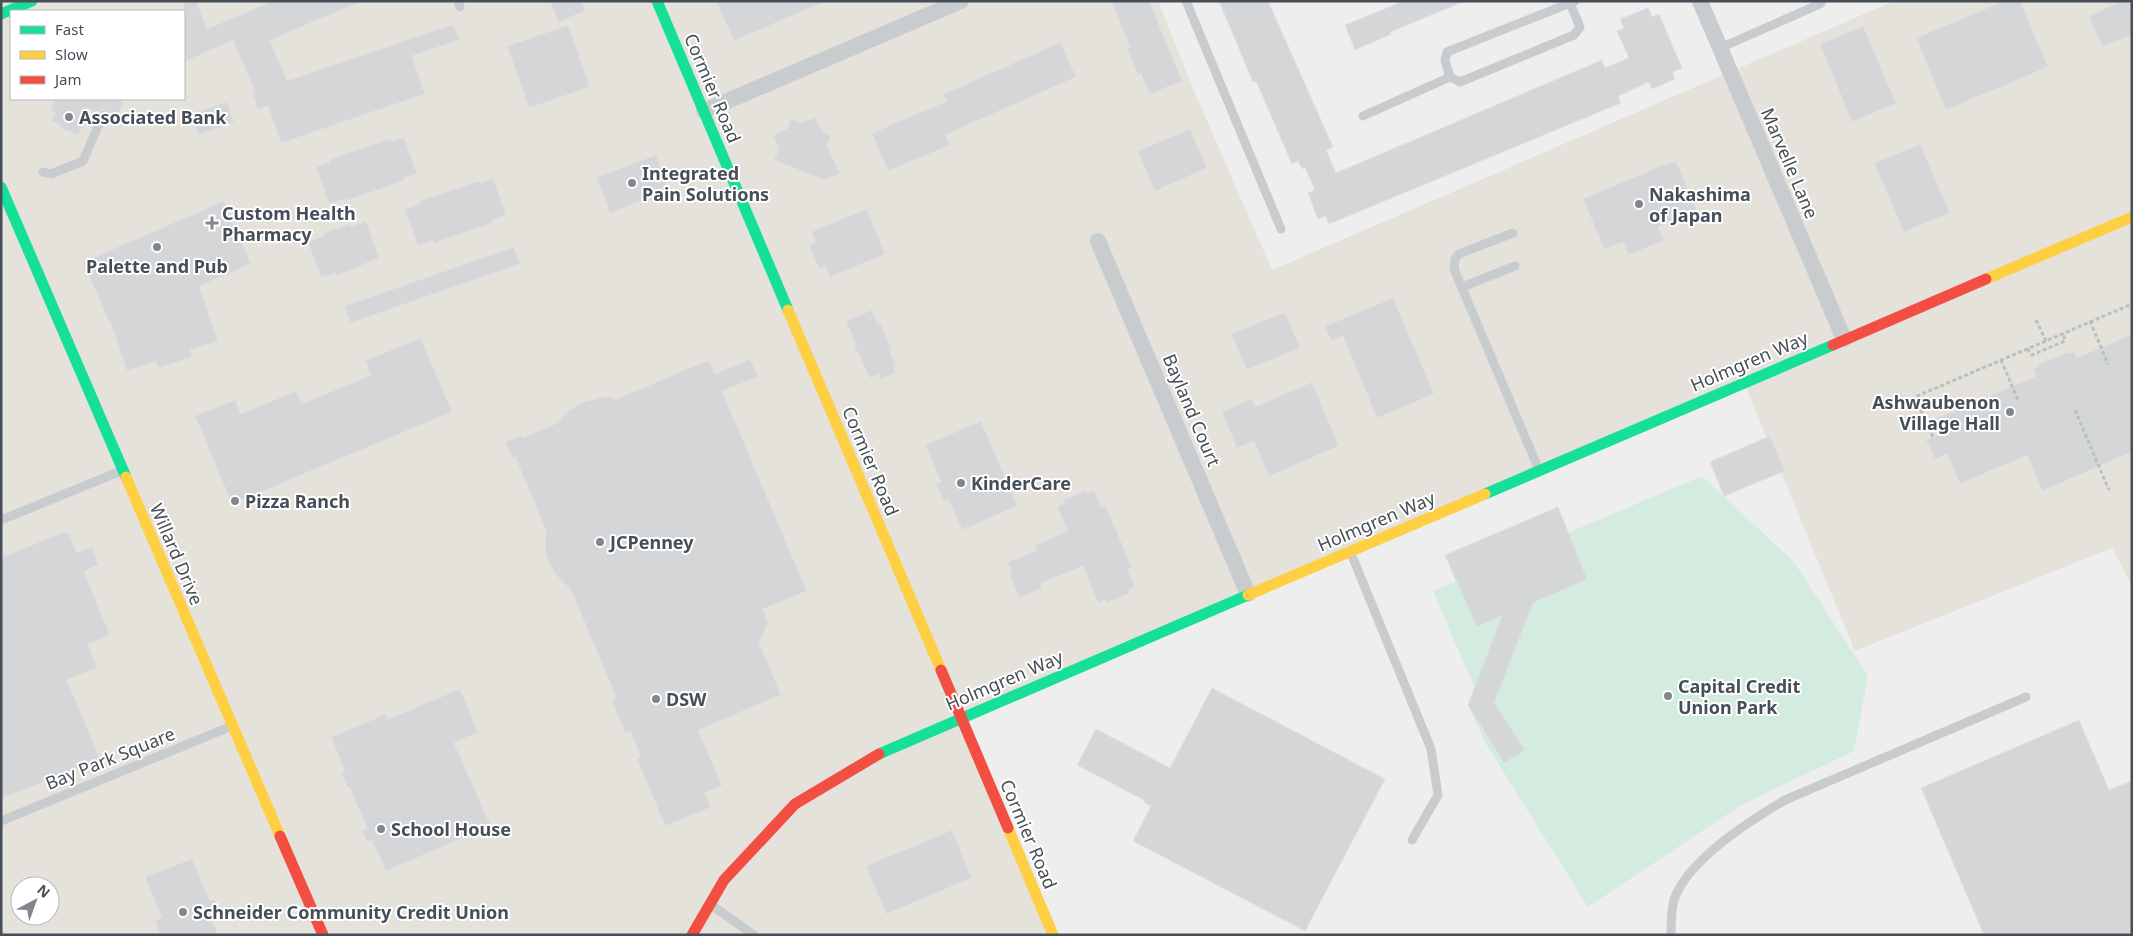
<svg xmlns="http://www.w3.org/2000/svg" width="2133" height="936" font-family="'Noto Sans',sans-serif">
  <rect width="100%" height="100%" fill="#eee"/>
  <!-- commercial -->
  <path fill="#e4e2db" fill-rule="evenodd" d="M1,1H1158L1192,86L1272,270L1894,1H2132V586L2112,548L1855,651L1744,383L961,717L1053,935H1ZM11,11H184V99H11ZM20,886H50V916H20Z"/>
  <!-- green -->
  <polygon fill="#d3ecdf" points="1702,476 1794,562 1868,676 1854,751 1743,804 1588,907 1486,744 1468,705 1474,687 1433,591 1456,582 1445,555 1558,507 1568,533"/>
  <!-- building -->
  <g fill="#d5d6d8" stroke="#dfe0e1">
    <polygon points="184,1 196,1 207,29 273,1 363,1 270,40 287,81 454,24 459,40 412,56 425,94 281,143 268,106 258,109 252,93 255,92 233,40 184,62"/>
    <polygon points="550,1 581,1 585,11 558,22"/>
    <polygon points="716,1 826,1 734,41"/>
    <polygon points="1111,1 1149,1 1182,81 1150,94 1141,74 1138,75 1127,48 1130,47"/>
    <polygon points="1219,1 1268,1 1333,147 1326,150 1336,173 1602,60 1605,68 1629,58 1617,31 1624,28 1620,19 1648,8 1652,17 1659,14 1682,68 1672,72 1675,79 1652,89 1649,82 1618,96 1621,103 1329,224 1325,216 1318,219 1308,193 1315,190 1305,167 1302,169 1298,161 1292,164 1256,81 1253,82"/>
    <polygon points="1404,1 1465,1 1390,32 1391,34 1355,50 1345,25"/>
    <polygon points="2004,1 2020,1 2048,67 1946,110 1916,38"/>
    <polygon points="2122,1 2132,1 2132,35 2102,47 2089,16"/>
    <polygon points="568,25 590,87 529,108 507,46"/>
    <polygon points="1863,26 1896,103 1852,122 1820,44"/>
    <polygon points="1061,42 1076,77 945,135 950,145 888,171 872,133 947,101 944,94"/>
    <polygon points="55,99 115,99 123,102 116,120 109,117 108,112 105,109 100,110 97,112 89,109 78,135 60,128 61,125 51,121 55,113 51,110"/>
    <polygon points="227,102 234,122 198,135 191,114"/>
    <polygon points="815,117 822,131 831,136 827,145 840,174 825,180 774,160 779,149 773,136 787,129 791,119 801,123"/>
    <polygon points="1190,129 1207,168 1155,191 1138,151"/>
    <polygon points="404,137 417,174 403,178 404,181 345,201 344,199 329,204 316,167 330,162 330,159 390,139 391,141"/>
    <polygon points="1920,144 1950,213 1904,232 1874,163"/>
    <polygon points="656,155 668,188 648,196 649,198 610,213 597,177"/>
    <polygon points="1676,161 1696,209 1658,227 1664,240 1629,255 1623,242 1604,249 1583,199 1663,165 1664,166"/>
    <polygon points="493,178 506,215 492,220 493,223 460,234 434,243 433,240 418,246 405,209 419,204 419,201 479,181 480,183"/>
    <polygon points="224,201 251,264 199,286 218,341 190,350 192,357 158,368 156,361 127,371 111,323 110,324 83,262"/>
    <polygon points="867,209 885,254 830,277 826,266 819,269 809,245 816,242 811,232"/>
    <polygon points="366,221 379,258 336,276 335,273 321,278 308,242 323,236 322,234 349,224 350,227"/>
    <polygon points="514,247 520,264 350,323 344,306"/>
    <polygon points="1393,298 1434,394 1377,418 1343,336 1331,341 1325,326"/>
    <polygon points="872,310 878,324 881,323 891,348 889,349 896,367 893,368 896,373 881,379 879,374 870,378 854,345 856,344 846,321"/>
    <polygon points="1285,312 1300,348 1247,370 1231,334"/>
    <polygon points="2132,334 2132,452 2042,491 2027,455 1960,484 1947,454 1935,459 1926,440 1939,435 1933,420 2036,376 2033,369 2038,367 2037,365 2068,352 2068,354 2074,351 2077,358"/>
    <polygon points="421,338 452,412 232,504 195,416 235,400 241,414 296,391 302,404 371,375 365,361"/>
    <polygon points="750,359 758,377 722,391 807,591 763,609 768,623 759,642 781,695 698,730 722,786 705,793 711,807 665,826 637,759 641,757 630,731 625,733 612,701 617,699 571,590 557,576 549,563 545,548 546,530 515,457 512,458 505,442 522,435 522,438 560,422 559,420 566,413 583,402 603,397 613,397 614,400 709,360 715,374"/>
    <polygon points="1312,382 1339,446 1269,476 1254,441 1237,448 1222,412 1252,399 1255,407"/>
    <polygon points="981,421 1017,506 962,530 948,499 943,501 936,484 941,482 925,445"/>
    <polygon points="1770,436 1785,471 1724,496 1710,462"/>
    <polygon points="1086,490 1088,493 1094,491 1101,508 1106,506 1132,568 1128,569 1135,587 1128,590 1129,593 1107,603 1106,599 1098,603 1083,566 1040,584 1042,588 1019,598 1009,573 1012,572 1008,562 1037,550 1035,545 1068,531 1057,507 1065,503 1064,500"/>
    <polygon points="1558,507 1587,579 1533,603 1494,703 1525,750 1504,763 1468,705 1502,615 1477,627 1445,555"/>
    <polygon points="64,532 69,534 77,553 92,547 99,565 84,571 110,635 88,644 97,668 67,680 100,759 1,799 1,558"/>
    <polygon points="1212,688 1385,779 1305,931 1133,841 1151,806 1144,802 1144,800 1077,765 1096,729 1170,768"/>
    <polygon points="460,689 478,732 454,743 491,826 386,871 372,840 367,842 362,830 367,828 349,786 347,787 341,773 345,771 331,737 386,714 388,719"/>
    <polygon points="2079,720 2109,790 2132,781 2132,935 1984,935 1921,788"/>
    <polygon points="952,830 972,878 886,914 866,866"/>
    <polygon points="192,859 210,901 214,899 221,917 212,921 218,935 161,935 155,921 162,918 145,877"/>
  </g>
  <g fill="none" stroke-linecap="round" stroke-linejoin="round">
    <!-- path -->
    <g stroke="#b7c2bf" stroke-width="3" stroke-dasharray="4 2.5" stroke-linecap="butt">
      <polyline points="2036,320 2046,341"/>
      <polyline points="2090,321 2108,364"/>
      <polyline points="2027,349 2032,355 2065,341 2063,333"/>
      <polyline points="2001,360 2019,402"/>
      <polyline points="2075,410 2109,490"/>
      <polyline points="1933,437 1915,397 2132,304"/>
    </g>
    <!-- lane -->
    <g stroke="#c9cccf" stroke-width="9">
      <polyline points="458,1 460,7"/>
      <polyline points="1186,1 1281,229"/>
      <polyline points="1570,3 1580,27 1574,35 1460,82 1450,77 1445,61 1447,52 1575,1"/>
      <polyline points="1720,48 1820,4 1822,1"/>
      <polyline points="1363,116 1450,77"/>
      <polyline points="43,172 51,174 83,161 103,115"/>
      <polyline points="1513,233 1459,254 1455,259 1454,269 1539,470"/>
      <polyline points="1462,287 1515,266"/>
      <polyline points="1,520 121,471"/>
      <polyline points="1350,551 1431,749 1438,795 1412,840"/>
      <polyline points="1,821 232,726"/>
      <polyline points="711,905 754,935"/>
      <path d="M1671,935C1671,923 1671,911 1674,900C1687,860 1751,820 1785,800L2026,697"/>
    </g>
    <!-- street -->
    <g stroke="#c9cccf" stroke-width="16">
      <polyline points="1700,1 1844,339"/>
      <polyline points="704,111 961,1"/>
      <polyline points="1098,241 1248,594"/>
    </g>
    <!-- fast -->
    <g stroke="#16e098" stroke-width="11">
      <polyline points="657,1 788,310"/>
      <polyline points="1,14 32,1"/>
      <polyline points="1,187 126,477"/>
      <polyline points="1485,494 1833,345"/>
      <polyline points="879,754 1248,595"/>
    </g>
    <!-- slow -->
    <g stroke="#ffcf43" stroke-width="11">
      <polyline points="1986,279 2132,217"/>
      <polyline points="788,310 941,670"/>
      <polyline points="126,477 280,836"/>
      <polyline points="1248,595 1485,494"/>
      <polyline points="1008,828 1053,935"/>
    </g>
    <!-- jam -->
    <g stroke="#f24e42" stroke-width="11">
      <polyline points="1833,345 1986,279"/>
      <polyline points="941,670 1008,828"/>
      <polyline points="280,836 323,935"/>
      <polyline points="692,935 724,880 795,804 879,754"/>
    </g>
  </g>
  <!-- markers -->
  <g fill="#81868c" stroke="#fff" stroke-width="2">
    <circle cx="69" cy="117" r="5"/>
    <circle cx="632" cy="183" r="5"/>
    <circle cx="1639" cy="204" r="5"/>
    <path d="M209.5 215.5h5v5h5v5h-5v5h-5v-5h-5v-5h5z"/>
    <circle cx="157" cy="247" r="5"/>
    <circle cx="2010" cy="412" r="5"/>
    <circle cx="961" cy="483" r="5"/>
    <circle cx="235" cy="501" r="5"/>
    <circle cx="600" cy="542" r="5"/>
    <circle cx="1668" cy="696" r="5"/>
    <circle cx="656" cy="699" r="5"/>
    <circle cx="381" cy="829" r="5"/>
    <circle cx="183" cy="912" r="5"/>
  </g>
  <g text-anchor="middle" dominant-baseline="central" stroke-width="4" stroke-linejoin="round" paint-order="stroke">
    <!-- street labels -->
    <g font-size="18" fill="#464e58" stroke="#fff">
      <text transform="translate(713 88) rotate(67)">Cormier Road</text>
      <text transform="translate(1790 163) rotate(67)">Marvelle Lane</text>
      <text transform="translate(1749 361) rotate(-23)">Holmgren Way</text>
      <text transform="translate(1192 410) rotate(67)">Bayland Court</text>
      <text transform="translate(871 461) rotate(67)">Cormier Road</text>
      <text transform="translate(1376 521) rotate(-23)">Holmgren Way</text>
      <text transform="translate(177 554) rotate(67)">Willard Drive</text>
      <text transform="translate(1004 680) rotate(-23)">Holmgren Way</text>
      <text transform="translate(110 758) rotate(-22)">Bay Park Square</text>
      <text transform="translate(1029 834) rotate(67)">Cormier Road</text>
    </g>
    <!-- poi labels -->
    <g font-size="18" font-weight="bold" fill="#464e58" stroke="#fff" text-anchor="start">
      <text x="79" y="117">Associated Bank</text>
      <text x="642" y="173">Integrated<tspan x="642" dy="21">Pain Solutions</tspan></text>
      <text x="1649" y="194">Nakashima<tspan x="1649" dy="21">of Japan</tspan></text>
      <text x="222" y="213">Custom Health<tspan x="222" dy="21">Pharmacy</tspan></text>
      <text x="157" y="266" text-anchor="middle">Palette and Pub</text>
      <text x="2000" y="402" text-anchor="end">Ashwaubenon<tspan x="2000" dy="21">Village Hall</tspan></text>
      <text x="971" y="483">KinderCare</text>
      <text x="245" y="501">Pizza Ranch</text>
      <text x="610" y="542">JCPenney</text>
      <text x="1678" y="686">Capital Credit<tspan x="1678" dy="21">Union Park</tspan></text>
      <text x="666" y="699">DSW</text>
      <text x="391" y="829">School House</text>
      <text x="193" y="912">Schneider Community Credit Union</text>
    </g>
  </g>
  <!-- border -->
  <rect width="2133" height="936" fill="none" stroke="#464e58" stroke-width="5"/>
  <!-- legend -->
  <rect x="10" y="10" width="175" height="90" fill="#ffffff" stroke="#b5b8bc"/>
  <rect x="20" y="26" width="25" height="8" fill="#16e098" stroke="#b5b8bc"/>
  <text x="55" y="35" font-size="15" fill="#464e58">Fast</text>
  <rect x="20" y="51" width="25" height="8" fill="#ffcf43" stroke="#b5b8bc"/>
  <text x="55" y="60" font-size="15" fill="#464e58">Slow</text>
  <rect x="20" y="76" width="25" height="8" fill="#f24e42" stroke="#b5b8bc"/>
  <text x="55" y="85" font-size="15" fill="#464e58">Jam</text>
  <!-- north arrow -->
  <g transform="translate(35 901) rotate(41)"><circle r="24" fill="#ffffff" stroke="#b5b8bc"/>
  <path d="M0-4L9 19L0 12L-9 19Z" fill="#81868c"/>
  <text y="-8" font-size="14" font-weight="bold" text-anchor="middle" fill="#464e58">N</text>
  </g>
</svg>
